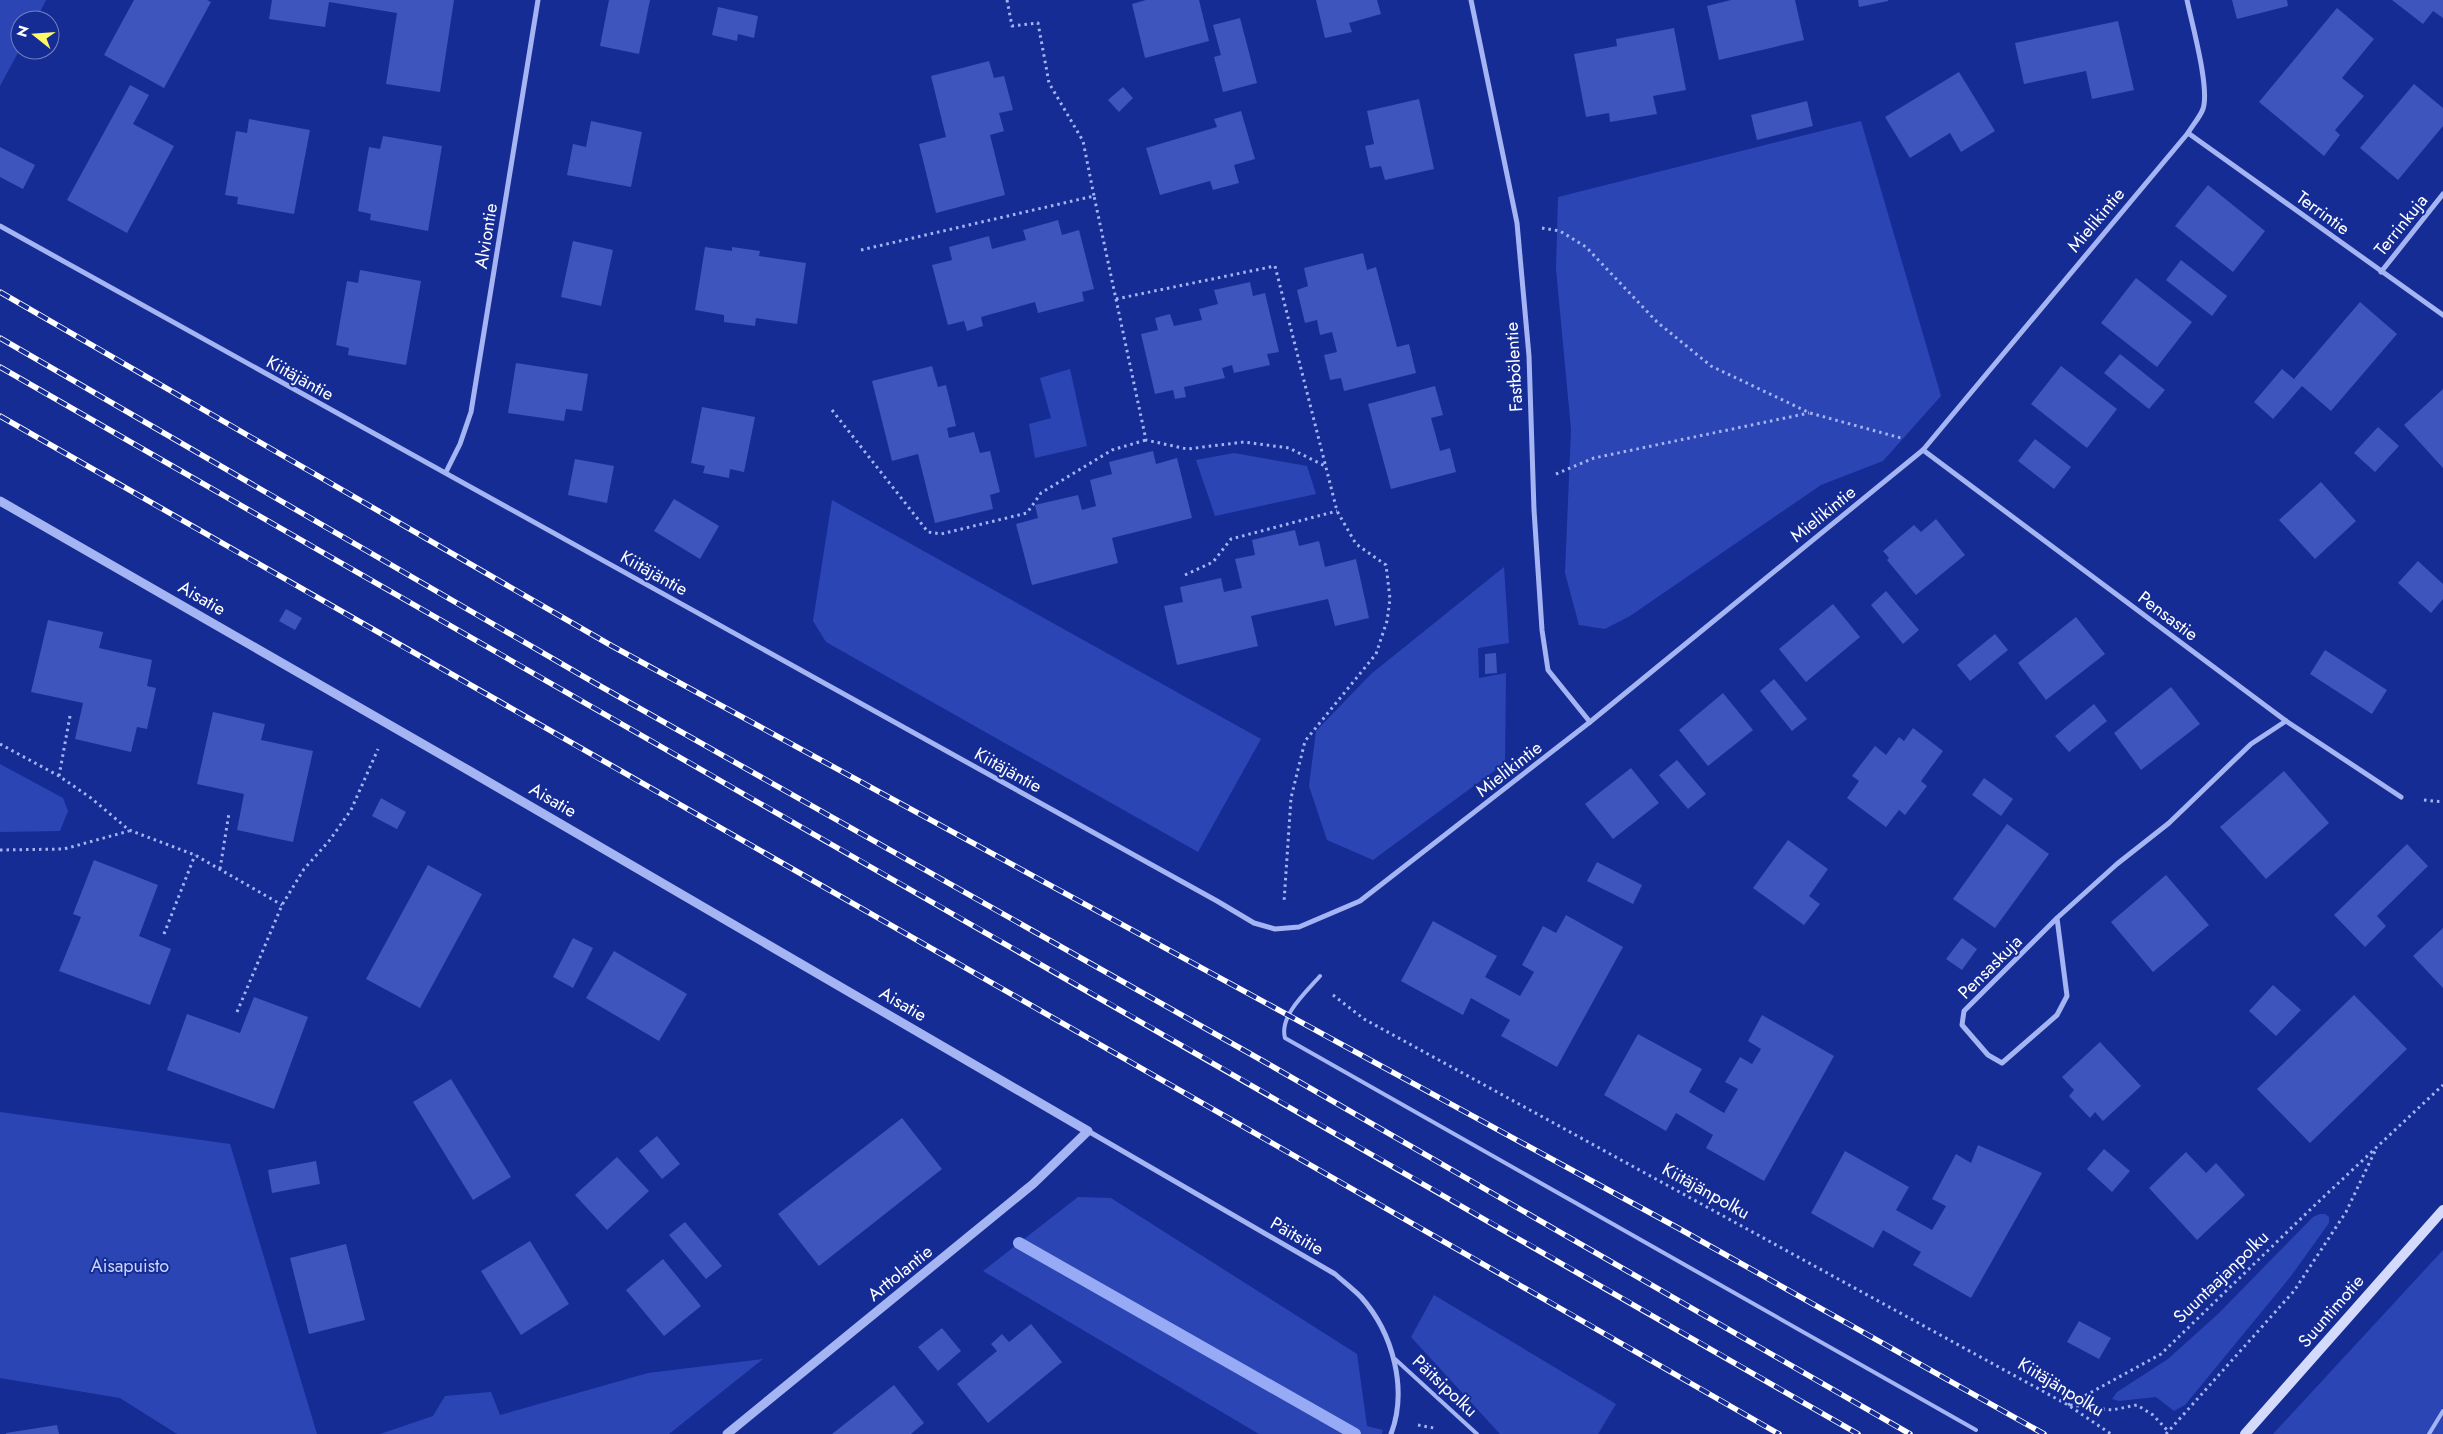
<svg xmlns="http://www.w3.org/2000/svg" width="2443" height="1434" font-family="Jost,sans-serif">
  <rect width="100%" height="100%" fill="#152c95"/>
  <!-- green -->
  <g fill="#2b45b5">
    <polygon points="0,0 46,0 36,20 20,20 20,49 0,86"/>
    <polygon points="1861,121 1941,396 1883,461 1821,485 1630,616 1605,629 1579,625 1565,573 1571,429 1556,269 1558,197"/>
    <polygon points="1070,369 1087,446 1035,458 1029,424 1051,418 1040,378"/>
    <polygon points="1234,453 1307,466 1316,494 1215,516 1196,460"/>
    <polygon points="832,500 1261,739 1198,852 826,642 813,621"/>
    <polygon points="1504,567 1509,643 1478,648 1479,678 1506,673 1505,763 1373,860 1327,840 1309,786 1316,731 1371,674"/>
    <polygon points="0,764 63,798 68,811 60,831 0,832"/>
    <polygon points="0,1112 230,1144 317,1434 177,1434 120,1398 0,1378"/>
    <polygon points="1078,1197 1111,1198 1357,1354 1367,1426 1383,1430 1382,1434 1259,1434 983,1271"/>
    <polygon points="2320,1214 2325,1214 2329,1217 2329,1223 2291,1276 2185,1405 2174,1411 2156,1397 2119,1401 2112,1399 2117,1392 2168,1359 2218,1314 2313,1217"/>
    <polygon points="2443,1250 2443,1434 2273,1434"/>
    <polygon points="1434,1295 1616,1404 1598,1434 1500,1434 1411,1337"/>
    <polygon points="763,1359 669,1434 380,1434 433,1416 445,1396 491,1392 500,1415 648,1373"/>
  </g>
  <g fill="none" stroke-linecap="round" stroke-linejoin="round">
    <!-- stream -->
    <polyline stroke="#97aaf5" stroke-width="12" points="1019,1243 1355,1434"/>
  </g>
  <!-- building -->
  <g fill="#3d55bc">
    <polygon points="134,0 207,0 211,2 164,88 104,55"/>
    <polygon points="272,0 454,0 440,92 386,84 397,13 329,2 325,27 269,19"/>
    <polygon points="609,0 650,0 639,54 600,46"/>
    <polygon points="1146,0 1199,0 1209,41 1145,58 1132,4"/>
    <polygon points="1316,0 1377,0 1381,14 1349,23 1352,32 1325,38"/>
    <polygon points="1731,0 1795,0 1804,40 1719,60 1707,6"/>
    <polygon points="1858,0 1888,0 1888,1 1859,7"/>
    <polygon points="2232,0 2287,0 2288,6 2237,19"/>
    <polygon points="2392,0 2443,0 2443,18 2433,11 2423,24"/>
    <polygon points="718,7 758,16 754,38 738,34 737,41 712,35"/>
    <polygon points="2337,8 2374,39 2342,78 2364,96 2335,130 2340,135 2324,156 2259,102"/>
    <polygon points="1240,18 1257,83 1223,92 1214,57 1221,55 1213,25"/>
    <polygon points="2118,21 2134,90 2092,99 2086,71 2024,84 2015,43"/>
    <polygon points="1674,28 1686,90 1653,96 1657,114 1610,122 1609,113 1586,117 1574,54 1617,46 1616,39"/>
    <polygon points="989,61 994,78 1004,76 1013,110 999,113 1004,131 990,135 1005,195 936,213 919,144 946,137 931,76"/>
    <polygon points="1959,72 1995,131 1961,152 1950,133 1910,158 1885,117"/>
    <polygon points="2414,84 2443,108 2443,126 2398,180 2360,148"/>
    <polygon points="130,85 149,95 133,124 174,146 127,233 67,200"/>
    <polygon points="1123,87 1133,98 1119,112 1108,100"/>
    <polygon points="1419,99 1434,169 1385,180 1381,166 1370,168 1365,146 1374,144 1367,111"/>
    <polygon points="1807,101 1813,126 1757,140 1751,115"/>
    <polygon points="1241,111 1255,159 1234,165 1239,183 1213,190 1210,181 1160,195 1146,148 1217,127 1214,119"/>
    <polygon points="249,119 310,130 294,214 237,204 238,197 225,195 236,131 247,133"/>
    <polygon points="591,121 642,132 631,187 567,175 573,144 586,147"/>
    <polygon points="383,136 442,146 428,231 370,220 371,214 358,211 369,147 380,149"/>
    <polygon points="0,147 35,165 23,189 0,177"/>
    <polygon points="2208,185 2265,231 2233,272 2175,226"/>
    <polygon points="1058,220 1062,235 1079,230 1094,289 1082,292 1084,301 1038,313 1035,302 981,317 983,326 967,331 964,321 948,325 932,265 952,260 949,247 989,236 992,249 1026,240 1023,230"/>
    <polygon points="573,241 613,250 601,306 561,297"/>
    <polygon points="705,247 732,251 732,247 760,251 759,256 806,263 797,324 756,318 755,326 724,322 724,315 695,310"/>
    <polygon points="1363,253 1367,270 1376,267 1397,347 1409,344 1416,373 1344,391 1341,378 1330,380 1324,355 1337,352 1332,332 1320,335 1317,320 1305,323 1297,290 1308,286 1304,268"/>
    <polygon points="2181,260 2227,296 2212,316 2166,280"/>
    <polygon points="360,270 421,281 406,365 348,355 349,348 336,345 347,281 358,283"/>
    <polygon points="2136,278 2192,322 2157,367 2101,323"/>
    <polygon points="1250,282 1253,296 1265,293 1279,352 1267,354 1270,365 1234,373 1232,365 1222,368 1225,378 1184,387 1186,397 1175,399 1173,390 1155,394 1141,334 1158,330 1155,318 1170,314 1174,326 1202,320 1199,309 1218,304 1214,290"/>
    <polygon points="2360,302 2397,334 2331,411 2302,386 2273,419 2254,402 2282,369 2294,379"/>
    <polygon points="2120,354 2165,390 2149,409 2104,373"/>
    <polygon points="516,363 588,374 582,411 566,409 564,421 508,413"/>
    <polygon points="932,366 938,387 946,385 956,426 947,428 949,438 974,432 980,453 990,451 1000,492 990,495 993,509 935,523 918,454 892,461 872,381"/>
    <polygon points="2061,366 2117,409 2087,448 2031,404"/>
    <polygon points="1435,386 1443,415 1431,418 1440,451 1450,448 1456,472 1391,489 1368,404"/>
    <polygon points="2443,389 2443,468 2404,425"/>
    <polygon points="702,407 755,417 744,472 730,469 729,478 703,473 705,466 691,463"/>
    <polygon points="2378,427 2399,446 2375,472 2354,453"/>
    <polygon points="2035,439 2071,467 2054,489 2018,461"/>
    <polygon points="1153,451 1156,464 1177,458 1192,518 1112,538 1118,563 1032,585 1016,524 1038,518 1035,505 1078,495 1082,510 1096,506 1090,480 1112,474 1109,462"/>
    <polygon points="575,459 614,466 607,503 568,495"/>
    <polygon points="2321,482 2356,521 2315,559 2279,520"/>
    <polygon points="674,499 719,526 700,559 654,531"/>
    <polygon points="1936,519 1965,555 1916,595 1887,560 1889,558 1883,551 1914,525 1921,532"/>
    <polygon points="1295,530 1299,546 1319,541 1325,567 1356,559 1369,618 1335,626 1328,599 1251,616 1258,646 1177,665 1164,606 1183,602 1180,587 1221,578 1224,592 1242,588 1235,559 1255,555 1252,540"/>
    <polygon points="2418,561 2443,584 2443,599 2431,613 2398,583"/>
    <polygon points="1886,591 1919,630 1903,644 1871,605"/>
    <polygon points="1833,604 1860,637 1806,682 1779,649"/>
    <polygon points="286,609 302,618 295,630 279,621"/>
    <polygon points="2076,617 2105,654 2046,700 2018,663"/>
    <polygon points="48,620 103,632 99,648 152,660 147,686 156,688 147,729 137,727 131,752 75,739 83,703 31,692"/>
    <polygon points="1995,634 2008,650 1970,681 1957,665"/>
    <polygon points="2325,650 2387,690 2372,714 2310,674"/>
    <polygon points="1496,653 1497,673 1485,674 1485,654"/>
    <polygon points="1774,679 1807,719 1792,731 1760,691"/>
    <polygon points="2171,687 2200,724 2141,770 2114,733"/>
    <polygon points="1723,693 1753,730 1708,766 1679,730"/>
    <polygon points="2094,704 2107,721 2069,752 2055,736"/>
    <polygon points="213,712 265,724 261,740 313,751 293,842 237,830 244,794 197,784"/>
    <polygon points="1913,728 1943,751 1921,781 1927,786 1905,815 1899,810 1886,827 1847,798 1859,781 1852,776 1875,746 1886,755 1899,737 1904,741"/>
    <polygon points="1677,760 1706,794 1688,809 1659,775"/>
    <polygon points="1631,768 1659,803 1613,839 1585,804"/>
    <polygon points="2284,771 2329,823 2266,879 2220,827"/>
    <polygon points="1984,778 2013,799 2001,816 1972,795"/>
    <polygon points="381,798 406,812 397,829 372,816"/>
    <polygon points="2007,824 2049,854 1995,928 1953,899"/>
    <polygon points="1788,840 1828,869 1809,896 1820,904 1804,925 1753,888"/>
    <polygon points="2407,844 2428,866 2377,916 2386,926 2365,947 2334,915"/>
    <polygon points="94,860 158,885 139,936 171,949 150,1005 59,971 81,917 73,914"/>
    <polygon points="1597,862 1642,885 1633,904 1587,881"/>
    <polygon points="428,865 482,894 420,1008 366,979"/>
    <polygon points="2166,875 2209,925 2153,972 2111,922"/>
    <polygon points="1566,915 1623,947 1557,1067 1501,1036 1510,1020 1471,998 1463,1015 1401,981 1433,921 1497,956 1485,977 1520,996 1534,972 1522,965 1543,926 1556,933"/>
    <polygon points="2443,928 2443,988 2413,956"/>
    <polygon points="573,938 593,948 573,988 553,977"/>
    <polygon points="1962,938 1977,949 1962,970 1946,959"/>
    <polygon points="614,951 687,994 659,1041 586,998"/>
    <polygon points="2273,985 2301,1010 2276,1036 2249,1011"/>
    <polygon points="2354,995 2407,1049 2310,1143 2257,1089"/>
    <polygon points="254,997 308,1017 274,1109 167,1070 187,1014 240,1033"/>
    <polygon points="1762,1015 1834,1056 1764,1181 1706,1148 1713,1135 1676,1113 1666,1131 1604,1095 1638,1034 1702,1069 1689,1092 1724,1113 1738,1089 1725,1082 1740,1057 1752,1064 1761,1049 1748,1041"/>
    <polygon points="2100,1042 2141,1086 2103,1121 2095,1112 2090,1118 2069,1096 2074,1090 2062,1077"/>
    <polygon points="451,1079 511,1177 473,1200 413,1102"/>
    <polygon points="902,1118 942,1169 819,1266 778,1214"/>
    <polygon points="657,1136 680,1164 662,1179 639,1151"/>
    <polygon points="1978,1145 2042,1173 1971,1298 1913,1265 1921,1252 1883,1230 1873,1248 1811,1213 1845,1151 1909,1187 1896,1210 1932,1230 1946,1206 1932,1199 1956,1154 1971,1163"/>
    <polygon points="2104,1149 2130,1171 2112,1192 2087,1169"/>
    <polygon points="2186,1152 2206,1173 2216,1163 2245,1195 2197,1240 2149,1188"/>
    <polygon points="617,1157 649,1191 607,1230 575,1195"/>
    <polygon points="316,1161 320,1184 272,1193 268,1170"/>
    <polygon points="685,1222 722,1266 706,1279 669,1235"/>
    <polygon points="530,1241 569,1304 521,1335 481,1271"/>
    <polygon points="346,1244 365,1320 309,1334 290,1258"/>
    <polygon points="663,1259 701,1306 664,1336 626,1290"/>
    <polygon points="2079,1321 2111,1338 2099,1359 2067,1342"/>
    <polygon points="1031,1324 1062,1362 988,1423 957,1384 997,1351 991,1344 1002,1334 1009,1342"/>
    <polygon points="942,1328 961,1351 938,1371 918,1347"/>
    <polygon points="894,1385 924,1423 911,1434 832,1434"/>
    <polygon points="57,1425 59,1434 6,1434 6,1433"/>
  </g>
  <g fill="none" stroke-linecap="round" stroke-linejoin="round">
    <!-- path -->
    <g stroke="#a5b4f2" stroke-width="3" stroke-dasharray="2.5 4" stroke-linecap="butt">
      <polyline points="1007,0 1012,26 1038,23 1049,83 1083,141 1094,196"/>
      <polyline points="1542,228 1560,231 1586,247 1657,322 1711,366 1810,413 1901,438"/>
      <polyline points="861,250 1094,196 1146,440 1187,449 1244,442 1289,448 1325,466"/>
      <polyline points="1116,299 1275,266 1337,511 1356,544 1386,565 1390,599 1387,621 1376,654 1305,741 1291,798 1284,902"/>
      <polyline points="832,410 928,532 941,534 1027,513 1041,493 1112,450 1146,440"/>
      <polyline points="1556,474 1594,458 1809,413"/>
      <polyline points="1185,575 1213,562 1231,539 1337,511"/>
      <polyline points="0,744 59,776 91,798 129,830 195,855 282,905"/>
      <polyline points="59,776 70,716"/>
      <polyline points="2424,800 2443,802"/>
      <polyline points="0,850 64,849 129,831"/>
      <polyline points="220,869 229,813"/>
      <polyline points="164,934 195,855"/>
      <polyline points="1333,995 1364,1019 2068,1405 2111,1434"/>
      <polyline points="237,1012 282,905 304,869 329,841 351,810 378,749"/>
      <polyline points="2068,1405 2161,1354 2316,1204 2443,1085"/>
      <polyline points="2070,1405 2112,1410 2137,1405 2153,1415 2168,1431"/>
      <polyline points="1418,1425 1434,1428"/>
      <polyline points="2166,1434 2294,1291 2346,1212 2375,1151"/>
    </g>
    <!-- service -->
    <g stroke="#a5b4f2" stroke-width="4">
      <path d="M1320,976C1306,992 1279,1016 1285,1038L1976,1430"/>
      <polyline points="1395,1359 1477,1434"/>
      <polyline points="2429,1434 2443,1411"/>
    </g>
    <!-- minor -->
    <g stroke="#a5b4f2" stroke-width="5">
      <polyline points="1471,0 1517,223 1529,356 1534,510 1542,630 1548,670 1590,722"/>
      <polyline points="2188,133 2443,315"/>
      <path d="M0,226L1217,901L1254,923L1275,929L1299,927L1360,901L1590,722L1923,450L2188,133C2192,126 2200,117 2203,109C2210,88 2192,24 2187,0"/>
      <polyline points="2381,272 2443,194"/>
      <polyline points="1923,450 2286,721 2401,797"/>
      <polyline points="446,472 460,444 471,412 538,0"/>
      <polyline points="2057,918 2067,996 2057,1015 2002,1063 1988,1055 1962,1025 1964,1011 2057,918 2117,864 2169,823 2251,744 2286,721"/>
      <path d="M1088,1131L1335,1274C1344,1282 1353,1289 1361,1297C1393,1333 1408,1389 1391,1434"/>
    </g>
    <!-- tertiary -->
    <polyline stroke="#a5b4f2" stroke-width="9" points="0,501 468,770 1088,1131 1033,1184 727,1434"/>
    <!-- secondary -->
    <polyline stroke="#d3dafc" stroke-width="10" points="2245,1434 2443,1210"/>
    <defs>
      <g id="rail">
        <polyline points="0,292 612,646 1678,1228 2044,1434"/>
        <polyline points="0,338 593,682 1263,1061 1910,1434"/>
        <path d="M0,367C619,723 1239,1077 1858,1434"/>
        <path d="M0,416C593,756 1187,1093 1779,1434"/>
      </g>
    </defs>
    <!-- rail casing -->
    <use href="#rail" stroke="#fff" stroke-width="5.5"/>
    <!-- rail -->
    <use href="#rail" stroke="#152c95" stroke-width="4" stroke-dasharray="11" stroke-linecap="butt"/>
  </g>
  <g text-anchor="middle" dominant-baseline="central" stroke-width="4" stroke-linejoin="round" paint-order="stroke">
    <!-- street labels -->
    <g font-size="18" fill="#fff" stroke="#152c95">
      <text transform="translate(2323 213) rotate(36)">Terrintie</text>
      <text transform="translate(2096 220) rotate(-50)">Mielikintie</text>
      <text transform="translate(2401 225) rotate(-51)">Terrinkuja</text>
      <text transform="translate(486 236) rotate(-81)">Alviontie</text>
      <text transform="translate(1514 367) rotate(-93)">Fastbölentie</text>
      <text transform="translate(300 378) rotate(29)">Kiitäjäntie</text>
      <text transform="translate(1823 514) rotate(-39)">Mielikintie</text>
      <text transform="translate(654 573) rotate(29)">Kiitäjäntie</text>
      <text transform="translate(202 598) rotate(30)">Aisatie</text>
      <text transform="translate(2168 616) rotate(37)">Pensastie</text>
      <text transform="translate(1509 769) rotate(-38)">Mielikintie</text>
      <text transform="translate(1008 770) rotate(29)">Kiitäjäntie</text>
      <text transform="translate(553 800) rotate(30)">Aisatie</text>
      <text transform="translate(1990 967) rotate(-45)">Pensaskuja</text>
      <text transform="translate(903 1004) rotate(30)">Aisatie</text>
      <text transform="translate(1706 1191) rotate(29)">Kiitäjänpolku</text>
      <text transform="translate(1297 1236) rotate(30)">Päitsitie</text>
      <text transform="translate(900 1273) rotate(-39)">Arttolantie</text>
      <text transform="translate(2221 1277) rotate(-44)">Suuntaajanpolku</text>
      <text transform="translate(2331 1311) rotate(-49)">Suuntimotie</text>
      <text transform="translate(1445 1386) rotate(43)">Päitsipolku</text>
      <text transform="translate(2061 1387) rotate(31)">Kiitäjänpolku</text>
    </g>
    <!-- park labels -->
    <g font-size="18" fill="#ccd5fc" stroke="#152c95">
      <text x="130" y="1266">Aisapuisto</text>
    </g>
  </g>
  <!-- north arrow -->
  <g transform="translate(35 35) rotate(287)"><circle r="24" fill="#152c95" stroke="#7380bf"/>
  <path d="M0-4L9 19L0 12L-9 19Z" fill="#fffa65"/>
  <text y="-8" font-size="14" font-weight="bold" text-anchor="middle" fill="#ffffff">N</text>
  </g>
</svg>
